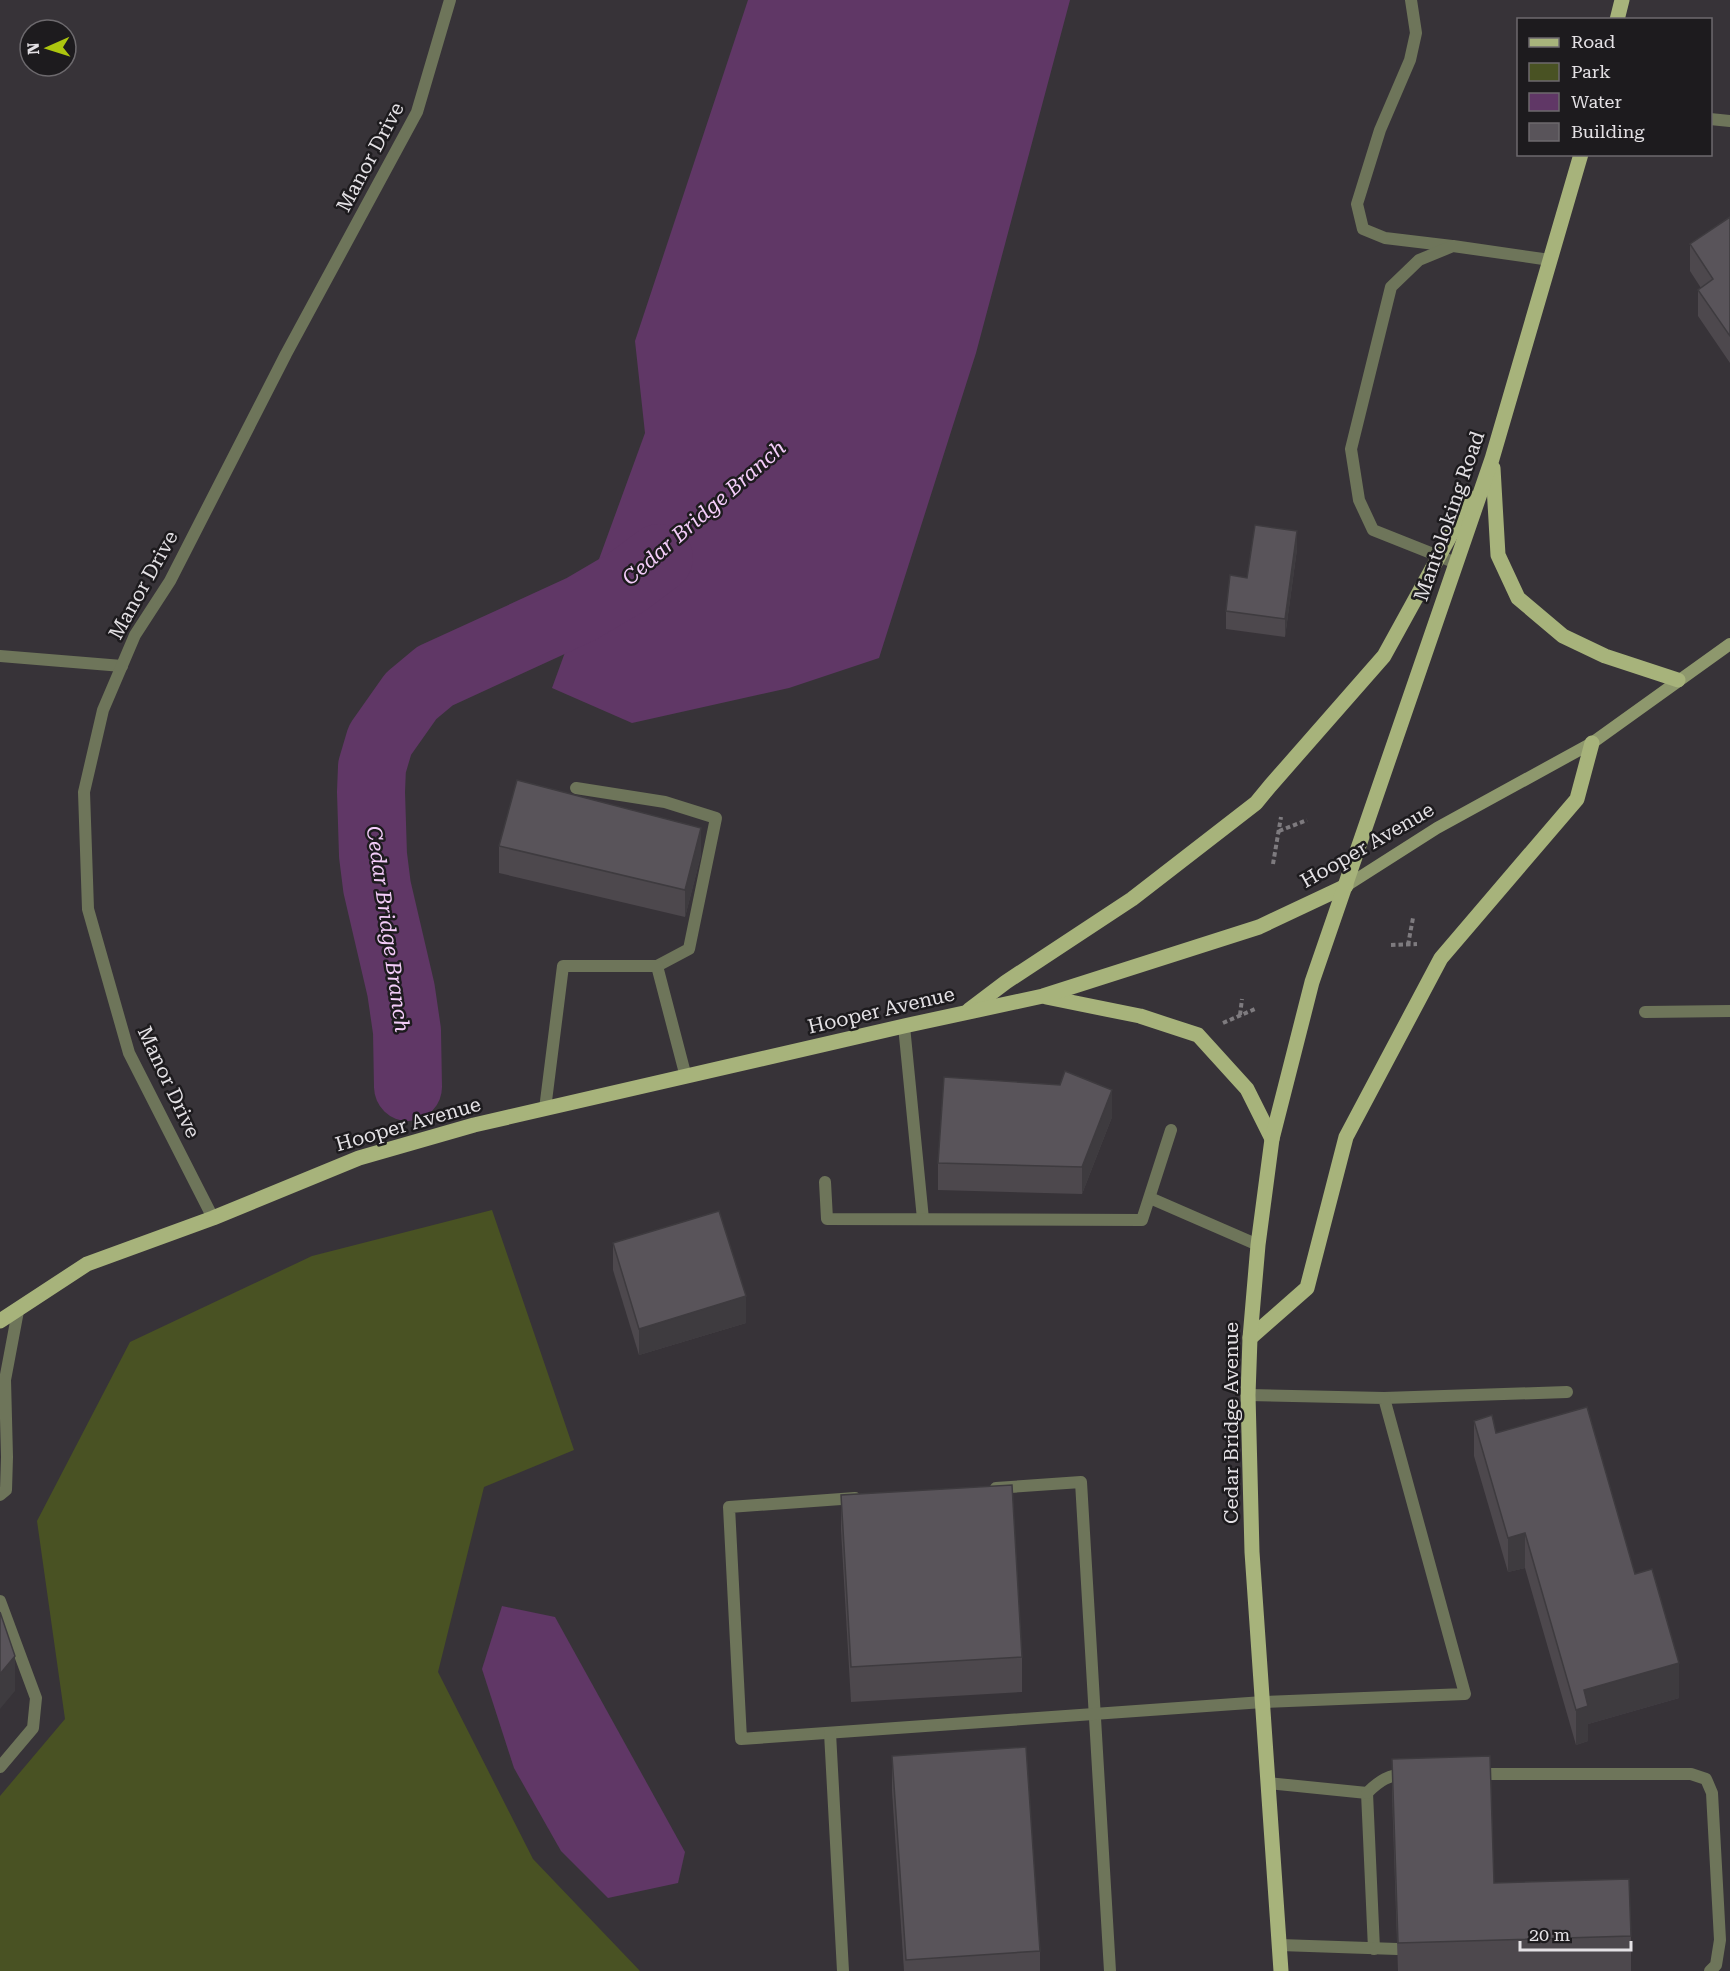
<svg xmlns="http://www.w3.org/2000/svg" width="1730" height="1971" font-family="'Roboto Serif',serif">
  <rect width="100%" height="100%" fill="#373338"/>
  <!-- green -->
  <polygon fill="#495223" points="492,1210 574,1450 484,1487 438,1672 533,1859 640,1971 0,1971 0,1796 65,1719 37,1521 130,1342 312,1256"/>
  <!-- water -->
  <g fill="#603766">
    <polygon points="748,0 1070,0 976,353 879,658 789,688 632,723 552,688 645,433 635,341"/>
    <polygon points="502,1606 555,1617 685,1852 678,1883 608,1898 561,1851 514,1768 482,1669"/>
  </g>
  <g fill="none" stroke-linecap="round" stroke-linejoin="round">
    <!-- river -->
    <polyline stroke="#603766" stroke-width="68" points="408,1087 407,1031 401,990 377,887 373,855 371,792 372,767 380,740 411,696 435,676 581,609 627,582 659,558"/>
    <!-- path -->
    <g stroke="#7e7b7f" stroke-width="4" stroke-dasharray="4.5 3" stroke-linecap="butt">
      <polyline points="1279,831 1307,820"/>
      <polyline points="1273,864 1281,817"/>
      <polyline points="1391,945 1417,944"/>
      <polyline points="1408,945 1413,918"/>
      <polyline points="1240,1015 1242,999"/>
      <polyline points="1223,1023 1255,1009"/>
    </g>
    <!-- service -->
    <g stroke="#6e755a" stroke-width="12">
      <polyline points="1411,0 1416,33 1410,60 1380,130 1357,204 1363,229 1385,238 1452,246"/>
      <polyline points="1710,119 1730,121"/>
      <polyline points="1456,563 1373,530 1359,500 1351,449 1391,287 1419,260 1453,246 1550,260"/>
      <polyline points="576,788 665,802 716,818 689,949 657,966"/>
      <polyline points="904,1026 923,1219"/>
      <polyline points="545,1109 563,966 657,966 686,1077"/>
      <polyline points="825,1182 827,1219 1142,1220 1171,1130"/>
      <polyline points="1150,1198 1258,1245"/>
      <polyline points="1384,1398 1567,1392"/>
      <polyline points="996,1488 1081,1482 1110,1971"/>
      <polyline points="0,1495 6,1490 7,1457 5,1380 18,1311"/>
      <polyline points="855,1498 729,1507 741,1739 1263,1702 1465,1694 1384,1398 1248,1395"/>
      <polyline points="0,1601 36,1698 33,1728 0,1767"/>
      <polyline points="830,1733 843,1971"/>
      <polyline points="1475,1774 1691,1774 1706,1779 1712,1793 1720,1940 1716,1965 1710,1971"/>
      <polyline points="1268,1783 1367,1793 1374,1949"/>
      <path d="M1367,1793C1379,1781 1389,1774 1407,1774"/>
      <polyline points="1280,1945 1397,1949"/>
    </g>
    <!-- minor -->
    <g stroke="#6e755a" stroke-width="12">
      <polyline points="0,656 122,666"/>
      <polyline points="1645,1012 1730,1011"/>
      <polyline points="213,1218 129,1053 88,909 84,792 103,710 135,635 170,581 286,354 417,112 450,0"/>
    </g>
    <!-- secondary -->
    <polyline stroke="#8e986d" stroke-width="12" points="1346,886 1437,828 1592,743 1730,644"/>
    <!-- primary -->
    <g stroke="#a7b37b" stroke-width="15">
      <polyline points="1617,20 1622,0"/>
      <polyline points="1493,468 1498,555 1518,598 1563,636 1605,656 1678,680"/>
      <polyline points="1046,997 1140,1016 1198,1035 1247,1089 1272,1139"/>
      <polyline points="969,1010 1006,982 1132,899 1256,803 1270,786 1384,656 1471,498"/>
      <polyline points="0,1321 87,1264 213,1218 359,1158 474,1125 904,1026 1043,996 1259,927 1346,886"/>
      <polyline points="1250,1338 1307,1288 1346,1137 1441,958 1577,799 1592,743"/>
      <polyline points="1281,1971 1252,1552 1248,1395 1250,1338 1258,1245 1272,1139 1312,982 1492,459 1581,154"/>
    </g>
  </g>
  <!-- wall -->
  <g fill="#4d484d">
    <polygon points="1730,217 1730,363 1698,316 1698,290 1701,288 1690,271 1690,244"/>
    <polygon points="1297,549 1285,637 1226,629 1226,611"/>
    <polygon points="499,846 701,855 685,917 499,873"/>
    <polygon points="1112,1117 1082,1194 938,1190 938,1163"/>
    <polygon points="613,1243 746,1323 639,1355 613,1270"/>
    <polygon points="1474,1421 1496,1433 1635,1574 1679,1698 1588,1724 1588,1741 1576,1745 1525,1568 1508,1572 1474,1456"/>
    <polygon points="841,1495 1022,1657 1022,1692 851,1702 841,1530"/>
    <polygon points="892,1756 1040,1951 1040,1971 904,1971 892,1791"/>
    <polygon points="1392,1759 1494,1883 1631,1936 1631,1971 1398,1971 1392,1794"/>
  </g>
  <!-- shaded-wall -->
  <g fill="#3e3b3f">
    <polygon points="1297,531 1297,549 1285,637 1285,619"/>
    <polygon points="701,828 701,855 685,917 685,890"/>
    <polygon points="1112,1090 1112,1117 1082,1194 1082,1167"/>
    <polygon points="746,1296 746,1323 639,1355 639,1329"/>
    <polygon points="1525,1533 1525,1568 1508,1572 1508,1538"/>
    <polygon points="15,1656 15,1691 0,1709 0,1674"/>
    <polygon points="1679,1663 1679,1698 1588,1724 1588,1741 1576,1745 1576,1710 1584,1690"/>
  </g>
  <!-- building -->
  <g fill="#59545a" stroke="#3e3b3f" stroke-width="1.5">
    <polygon points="1730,217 1730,336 1698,290 1713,279 1690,244"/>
    <polygon points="1255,525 1297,531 1285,619 1226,611 1230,575 1247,578"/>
    <polygon points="517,780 701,828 685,890 499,846"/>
    <polygon points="1065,1071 1112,1090 1082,1167 938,1163 944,1077 1060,1085"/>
    <polygon points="719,1211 746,1296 639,1329 613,1243"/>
    <polygon points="1587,1407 1635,1574 1652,1569 1679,1663 1584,1690 1588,1706 1576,1710 1525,1533 1508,1538 1474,1421 1492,1415 1496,1433"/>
    <polygon points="1012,1485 1022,1657 851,1667 841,1495"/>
    <polygon points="0,1612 15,1656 0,1674"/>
    <polygon points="1026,1747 1040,1951 906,1960 892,1756"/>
    <polygon points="1490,1756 1494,1883 1629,1879 1631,1936 1398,1943 1392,1759"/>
  </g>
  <g text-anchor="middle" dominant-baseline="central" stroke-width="5" stroke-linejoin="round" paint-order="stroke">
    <!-- street labels -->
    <g font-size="20" fill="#e4e1e5" stroke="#1d1b1e">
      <text transform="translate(370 157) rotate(-62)">Manor Drive</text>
      <text transform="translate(1449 516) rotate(-71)">Mantoloking Road</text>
      <text transform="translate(143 585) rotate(-61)">Manor Drive</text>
      <text transform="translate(1367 845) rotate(-30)">Hooper Avenue</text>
      <text transform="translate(881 1010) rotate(-13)">Hooper Avenue</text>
      <text transform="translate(169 1082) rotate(65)">Manor Drive</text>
      <text transform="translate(408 1124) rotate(-16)">Hooper Avenue</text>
      <text transform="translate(1231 1423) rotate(-90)">Cedar Bridge Avenue</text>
    </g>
    <!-- water labels -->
    <g font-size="21" font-style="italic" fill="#f4cdfa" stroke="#1d1b1e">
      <text transform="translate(704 513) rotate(-41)">Cedar Bridge Branch</text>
      <text transform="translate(388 929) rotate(82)">Cedar Bridge Branch</text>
    </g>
  </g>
  <!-- legend -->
  <rect x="1517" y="18" width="195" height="138" fill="#1d1b1e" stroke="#6d6a6e" stroke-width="1.5"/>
  <rect x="1529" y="38" width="30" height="9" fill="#a7b37b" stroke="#6d6a6e" stroke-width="1.5"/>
  <text x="1571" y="48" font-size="18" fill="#e4e1e5">Road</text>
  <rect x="1529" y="63" width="30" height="18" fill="#495223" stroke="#6d6a6e" stroke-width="1.5"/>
  <text x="1571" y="78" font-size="18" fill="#e4e1e5">Park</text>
  <rect x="1529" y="93" width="30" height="18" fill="#603766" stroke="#6d6a6e" stroke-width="1.5"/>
  <text x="1571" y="108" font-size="18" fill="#e4e1e5">Water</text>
  <rect x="1529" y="123" width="30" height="18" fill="#59545a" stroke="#6d6a6e" stroke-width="1.5"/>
  <text x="1571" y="138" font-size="18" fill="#e4e1e5">Building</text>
  <!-- north arrow -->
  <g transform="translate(48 48) rotate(267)"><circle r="28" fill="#1d1b1e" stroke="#6d6a6e" stroke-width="1.5"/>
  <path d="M0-4.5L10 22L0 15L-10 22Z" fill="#adc60f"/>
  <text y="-9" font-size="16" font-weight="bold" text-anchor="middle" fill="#e4e1e5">N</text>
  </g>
  <!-- scale -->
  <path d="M1520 1941v9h111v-9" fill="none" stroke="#e4e1e5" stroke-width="3"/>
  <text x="1529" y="1941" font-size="18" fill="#e4e1e5" stroke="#1d1b1e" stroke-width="4.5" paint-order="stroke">20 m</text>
</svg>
